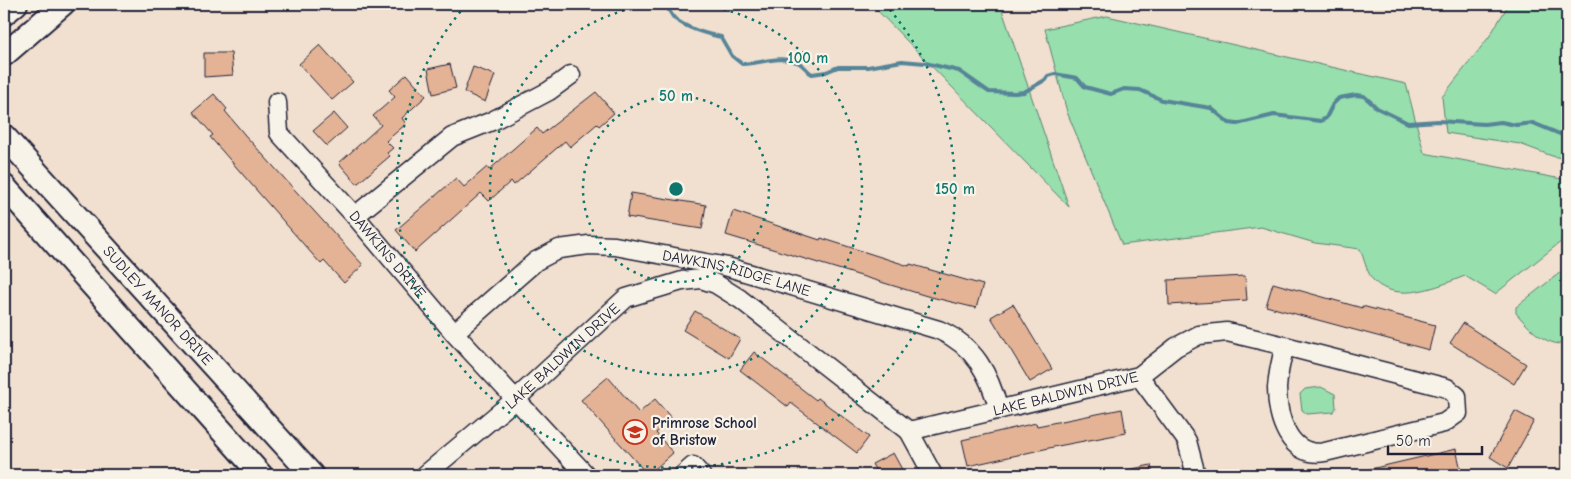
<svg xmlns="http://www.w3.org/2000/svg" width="1571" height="479" font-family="'Comic Neue',sans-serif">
  <rect width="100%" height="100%" fill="#f1e0cf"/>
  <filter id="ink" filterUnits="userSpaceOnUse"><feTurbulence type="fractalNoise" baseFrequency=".02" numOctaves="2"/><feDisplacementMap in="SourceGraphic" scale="10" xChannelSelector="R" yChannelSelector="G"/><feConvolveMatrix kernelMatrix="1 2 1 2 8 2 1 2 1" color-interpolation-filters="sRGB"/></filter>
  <g filter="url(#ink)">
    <!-- green -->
    <g fill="#97dfad" stroke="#5c8074">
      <polygon points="871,4 1000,4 1069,207"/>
      <polygon points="1509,4 1567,4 1567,159 1552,156 1520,144 1446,133 1442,97 1489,37"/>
      <path d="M1107,16L1406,84L1424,153L1567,180V237L1495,294L1465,276C1439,286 1398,304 1374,281C1367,274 1364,258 1360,249L1315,243L1261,227L1122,245L1067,112L1045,29Z"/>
      <path d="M1567,267V344C1545,346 1530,329 1516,313V307Z"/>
      <polygon points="1321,387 1335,394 1336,408 1333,412 1307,414 1302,410 1300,394 1305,389"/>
    </g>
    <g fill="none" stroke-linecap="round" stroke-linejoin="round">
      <!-- stream -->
      <path stroke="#568498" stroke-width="4" d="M662,4C669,7 670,14 675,19C687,28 706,34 721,37L732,56L742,64C761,64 777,55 797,62C804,64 806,71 812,74L826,72L838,67H868L902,61L925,63L959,71L989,92L1015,93L1024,92L1045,80L1048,76L1055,74L1077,78L1085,87L1111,94L1124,89L1140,90L1162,100L1211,108L1229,123L1237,124L1274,115L1321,121L1326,118L1333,104L1339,98L1356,95L1364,96L1377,108L1408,123L1438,121L1484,124L1501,122L1516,125L1533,123L1567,137"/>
    </g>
    <!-- building -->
    <g fill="#e4b395" stroke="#22223b">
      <polygon points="320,45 353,82 332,100 299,64"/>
      <polygon points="204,53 231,53 233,75 204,77"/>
      <polygon points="450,64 456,88 433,94 428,69"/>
      <polygon points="473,67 495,75 485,102 464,92"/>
      <polygon points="407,74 426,96 402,118 406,124 386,141 393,148 387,153 390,156 357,184 339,163 381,125 373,116 395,97 389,90"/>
      <polygon points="596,92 614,113 599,126 597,124 570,147 565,141 514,185 511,181 489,201 481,193 415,252 396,230 456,178 464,187 487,167 489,170 537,128 542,134"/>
      <polygon points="214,94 227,109 225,111 244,134 363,265 344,283 324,261 321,264 305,246 210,137 213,135 193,112"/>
      <polygon points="334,113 347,128 327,146 313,131"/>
      <polygon points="631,193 706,205 702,229 627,217"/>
      <polygon points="733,211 820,240 821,238 909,266 910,264 983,285 976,308 927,296 726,235"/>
      <polygon points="1245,276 1247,300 1169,305 1168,280"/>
      <polygon points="1273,283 1362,308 1362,306 1435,325 1429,350 1266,306"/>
      <polygon points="1013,304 1052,369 1030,382 991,317"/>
      <polygon points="695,311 740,339 729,358 683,330"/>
      <polygon points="1463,323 1526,364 1514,384 1450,343"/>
      <polygon points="754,352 816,400 818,398 869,437 857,453 791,403 788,407 740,370"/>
      <polygon points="608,377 639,413 655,399 672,419 656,433 673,453 648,475 581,400"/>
      <polygon points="1122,409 1126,433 1058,446 968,466 962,440 1036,423 1037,426"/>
      <polygon points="1515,411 1534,421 1508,468 1490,457"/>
      <polygon points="1456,449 1461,470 1436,475 1362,475 1362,471"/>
      <polygon points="893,453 905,475 878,475 872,464"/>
      <polygon points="1151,465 1153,475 1124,475 1123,471"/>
    </g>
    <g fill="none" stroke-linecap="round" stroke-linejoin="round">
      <defs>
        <g id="minor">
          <path id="s1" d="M277,102L279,133L355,216L454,333L586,475"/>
          <polyline points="355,216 452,137 492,121 549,91 571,75"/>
          <path id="s2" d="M454,333L536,261L559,249L589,245L615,246L728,267L939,330C975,346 989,374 999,410"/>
          <polyline points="1139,376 1187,441 1196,475"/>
          <path id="s3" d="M909,431L1139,376L1176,347L1199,335L1227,332L1285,346L1447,388L1457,396L1458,413L1444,423L1325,452C1289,459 1277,417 1277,388C1278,374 1281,360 1285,346"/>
          <path id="s4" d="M425,475L517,398L626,298L682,281L701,279L716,284L740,299L909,431L933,475"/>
          <polyline points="683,475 693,466 701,475"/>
        </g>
        <g id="major">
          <polyline points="4,14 16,4"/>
          <polyline points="4,55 63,4"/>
          <path id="s5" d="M4,136L312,475"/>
          <polyline points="4,186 261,475"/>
        </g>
      </defs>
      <!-- minor casing -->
      <use href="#minor" stroke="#22223b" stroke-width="21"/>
      <!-- major casing -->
      <use href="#major" stroke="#22223b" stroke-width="26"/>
      <!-- minor -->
      <use href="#minor" stroke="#f7f3e8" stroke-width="18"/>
      <!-- major -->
      <use href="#major" stroke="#f7f3e8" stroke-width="22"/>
    </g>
  </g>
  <!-- distance rings -->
  <g fill="none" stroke="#0f766e" stroke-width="2.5" stroke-dasharray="2.5 5">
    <circle cx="676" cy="189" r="93"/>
    <path d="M694 4A186 186 0 1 1 658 4"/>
    <path d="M885 4A279 279 0 1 1 467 4"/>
  </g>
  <!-- icons -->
  <defs>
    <symbol id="school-ring" viewBox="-11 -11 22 22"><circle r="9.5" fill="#f7f3e8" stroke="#c8321e" stroke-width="1.5"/><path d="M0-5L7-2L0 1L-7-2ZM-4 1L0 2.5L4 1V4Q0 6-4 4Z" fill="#c8321e"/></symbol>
  </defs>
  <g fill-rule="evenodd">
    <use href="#school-ring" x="621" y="418" width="28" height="28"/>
  </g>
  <g text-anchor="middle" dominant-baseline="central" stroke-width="4.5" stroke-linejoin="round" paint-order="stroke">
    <!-- street labels -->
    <g font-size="15" fill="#22223b" stroke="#f7f3e8">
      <text stroke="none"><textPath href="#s1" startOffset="194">DAWKINS DRIVE</textPath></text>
      <text stroke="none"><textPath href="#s2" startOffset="316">DAWKINS RIDGE LANE</textPath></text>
      <text stroke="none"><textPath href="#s5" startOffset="229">SUDLEY MANOR DRIVE</textPath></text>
      <text stroke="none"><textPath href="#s4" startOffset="182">LAKE BALDWIN DRIVE</textPath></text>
      <text stroke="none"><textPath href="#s3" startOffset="161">LAKE BALDWIN DRIVE</textPath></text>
    </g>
    <!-- poi labels -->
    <g font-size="15" font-weight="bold" fill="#22223b" stroke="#f7f3e8" text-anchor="start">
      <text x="652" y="423">Primrose School<tspan x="652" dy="17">of Bristow</tspan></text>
    </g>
  </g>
  <circle cx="676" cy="189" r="8" fill="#0f766e" stroke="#f7f3e8" stroke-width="2.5"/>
  <g font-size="15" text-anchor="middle" font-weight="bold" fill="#0f766e" stroke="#f7f3e8" stroke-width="4.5" stroke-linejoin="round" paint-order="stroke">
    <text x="808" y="63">100 m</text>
    <text x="676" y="101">50 m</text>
    <text x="955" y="194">150 m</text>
  </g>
  <!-- margin -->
  <rect width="1571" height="479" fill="none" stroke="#f7f3e8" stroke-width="20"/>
  <rect x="10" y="10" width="1551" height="459" fill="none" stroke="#22223b" stroke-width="2" filter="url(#ink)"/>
  <!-- scale -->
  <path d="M1388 446v8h94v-8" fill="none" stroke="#22223b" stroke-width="2.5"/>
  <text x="1396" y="446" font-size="15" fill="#22223b" stroke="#f7f3e8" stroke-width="4" paint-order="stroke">50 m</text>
</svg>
